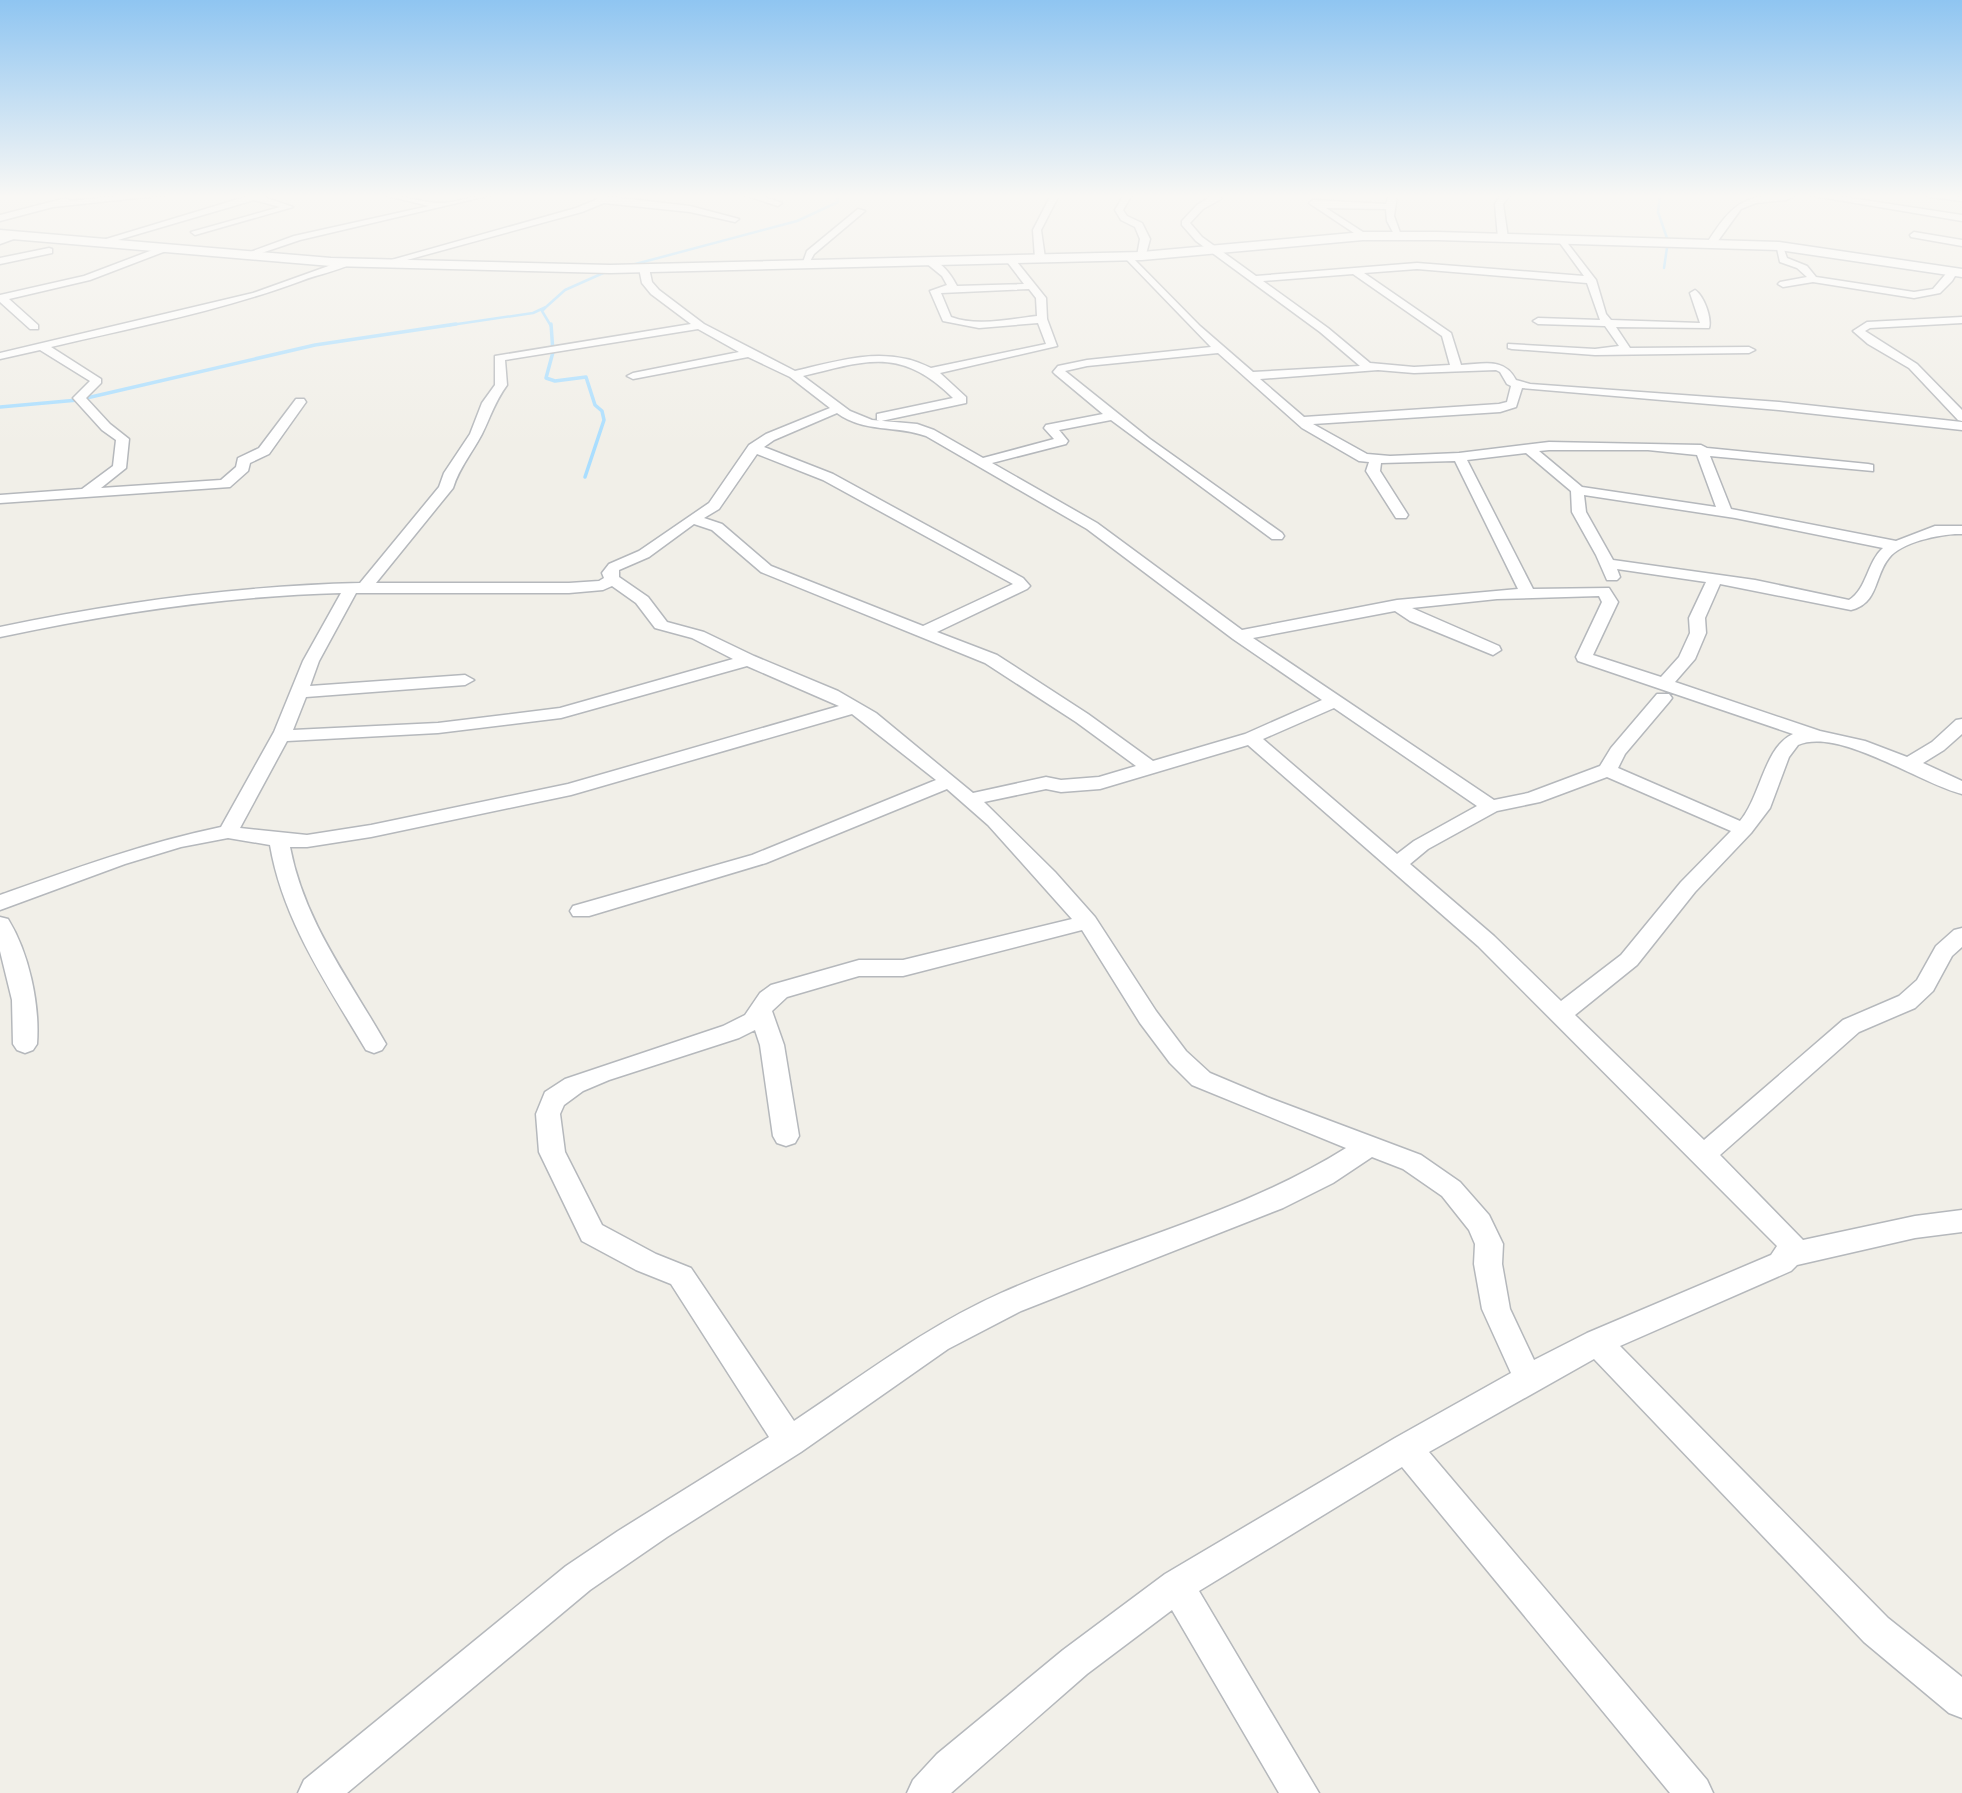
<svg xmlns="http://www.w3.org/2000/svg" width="1962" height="1793" font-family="'PT Sans Narrow',sans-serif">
  <rect width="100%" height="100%" fill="#f1efe8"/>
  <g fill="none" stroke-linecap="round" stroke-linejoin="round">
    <!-- stream-far1 -->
    <g stroke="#aadeff" stroke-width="2.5">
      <polyline points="1660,195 1658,212 1668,241 1664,268"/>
      <polyline points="628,266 797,221 838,202 837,195"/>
      <polyline points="545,308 542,311 551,326"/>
      <polyline points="444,326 533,313 546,307 565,290 610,270"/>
    </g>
    <!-- stream -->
    <g stroke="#aadeff" stroke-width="3.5">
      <polyline points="551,324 553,352 546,378 555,381 586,377 595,405 602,411 604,420 585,477"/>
      <polyline points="0,407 78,400 315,345 456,324"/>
    </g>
    <defs>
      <g id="minor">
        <polygon points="130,195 165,195 53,207 0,221 0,215 66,198 70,201"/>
        <polygon points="243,195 258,195 293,207 195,235 191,232 280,207 254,200 101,245 93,243 245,197"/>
        <path d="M384,195C403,195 423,203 440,203C457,203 473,195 491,195L300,240L247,258L242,255L294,236L429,206Z"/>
        <polygon points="594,195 690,206 739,219 735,222 690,212 604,203 582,212 385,266 377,264 576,208 598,199"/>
        <polygon points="744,195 759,195 782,203 778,206"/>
        <polygon points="1051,195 1059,195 1041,230 1045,258 1040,261 1035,258 1033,230"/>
        <polygon points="1124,195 1132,195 1123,210 1127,216 1142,223 1150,239 1145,258 1137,256 1140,239 1135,227 1121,220 1115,210"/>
        <path d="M1213,195H1221V199L1203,209L1190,223L1202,237L1256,276L1417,263L1584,276L1557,239L1562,236L1596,280L1606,314L1611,320L1700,323L1690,293L1695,290C1704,296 1712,318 1709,328L1616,327L1630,348L1749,347L1755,350L1749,353L1595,355L1512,349L1508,348V344L1595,349L1619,346L1605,326L1538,324L1533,321L1538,318L1600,320L1587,283L1417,269L1364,273L1451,333L1461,365C1484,364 1504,357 1516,380L1530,384L1779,402L1962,422V430L1779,410L1522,388L1516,407L1500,412L1313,424L1367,454L1390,456L1459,453L1549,442L1701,445L1707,448L1868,464L1873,465V471L1710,456L1731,509L1896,541L1935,526H1962V534C1943,533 1901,542 1889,558C1874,576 1879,603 1851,610L1720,584L1705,618L1706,633L1695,659L1675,682L1820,731L1865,741L1907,757L1932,742L1956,720L1962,719V734L1944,750L1923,763L1962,781V794C1921,784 1839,727 1798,745L1789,757L1770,808L1751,833L1695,892L1637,965L1575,1015L1704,1140L1843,1020L1899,996L1917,980L1936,946L1954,930L1962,928V947L1952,956L1933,991L1915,1008L1859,1032L1720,1155L1803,1240L1915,1216L1962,1210V1232L1915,1238L1797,1265L1791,1271L1620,1346L1888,1618L1962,1677V1718L1949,1713L1864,1642L1594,1359L1429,1452L1707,1780L1713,1793H1670L1402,1467L1199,1591L1319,1793H1279L1172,1610L1087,1674L951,1793H907L913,1780L937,1754L1063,1650L1165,1574L1395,1438L1511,1373L1482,1309L1474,1264L1475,1244L1469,1230L1442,1196L1403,1169L1372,1157L1333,1183L1283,1208L1021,1311L948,1349L801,1452L667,1537L590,1590L347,1793H298L304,1780L566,1566L618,1531L769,1437L671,1284L636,1270L582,1241L539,1152L536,1114L545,1092L565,1079L723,1026L745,1015L760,993L771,985L859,960H903L1072,919L988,825L947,789L766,863L589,916H573L570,911L573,906L752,855L936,780L852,714L571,795L371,837L307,847H290C304,921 349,979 386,1044L382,1050L374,1053L366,1050C327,984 283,921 270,845L228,838L181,847L125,864L0,910V895C73,869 144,843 221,827L274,732L303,661L341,593C225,596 113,613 0,637V627C119,602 238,586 360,583L439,487L444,473L470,434L482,403L495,385V356L691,324L651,294L642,283L639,268L644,265L649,268L652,282L659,290L704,324L795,371C842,360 886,345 931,368L1046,344L1038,323L979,328L943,321L930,291L947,285L942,276L926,263V259C940,259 951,274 957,286L1024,284L1005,259L1013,257L1046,298L1047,319L1057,346L940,373L966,397V403L881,421L877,420V414L953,398C901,347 868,360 803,376L850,411L872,420L917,424L934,430L983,458L1054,439L1044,428L1046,425L1103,414L1055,374L1053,372L1058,366L1087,360L1211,347L1126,259V255L1129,254L1200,326L1253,372L1360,366L1320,332L1196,241L1182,225V221L1197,205ZM1353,274L1442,336L1450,365L1414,367L1370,363L1328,328L1263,281ZM1029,289L1036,298L1037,316C1010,319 977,327 951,317L941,293ZM698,329L739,352L633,373L627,376L633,379L748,357L790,377L830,408L766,434L749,445L709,503L639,551L609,564L602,573L604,578L599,581L569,583H376L453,488C459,468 472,453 482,434C491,416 494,403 507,385L505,360ZM1218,353L1302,428L1359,461L1369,462L1366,471L1396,518H1406L1408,515L1380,471L1381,463L1455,461L1518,589L1397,600L1242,630L1097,523L992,463L1066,444L1068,441L1059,430L1111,420L1272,539H1282L1284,536L1282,533L1150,439L1065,371L1087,366ZM1378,370L1414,373L1496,370L1500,372L1507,384L1511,386L1507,402L1499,404L1304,417L1260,379ZM837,413C864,433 896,425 926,436L1087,529L1233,639L1322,700L1245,734L1153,761L1088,714L997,655L937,632L1027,589L1030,586L1023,578L833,474L764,447L774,440ZM1549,450H1648L1697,455L1716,507L1582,487L1539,451ZM1526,453L1571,491L1572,512L1596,555L1607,580H1617L1620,577L1617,569L1706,582L1689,618L1690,633L1679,657L1661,677L1593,655L1618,602L1609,588L1533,589L1467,460ZM757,454L823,480L1013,584L923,626L771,566L722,524L704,518L719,509ZM1584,495L1735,518L1883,548C1867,562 1867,589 1849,600L1755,580L1613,560L1586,512ZM694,524L712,530L761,572L985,663L1076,722L1136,766L1099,777L1061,780L1046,777L973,793L876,713L838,691L754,656L704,632L667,622L648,597L619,577V570L649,557ZM612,586L636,603L655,628L692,638L733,659L560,708L438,723L293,730L306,697L465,685L474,680L465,675L310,686L319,661L356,593H569L603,590ZM1599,596L1602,602L1576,657L1578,661L1793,734C1764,747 1761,796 1740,821L1618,768L1625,754L1669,702L1672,698L1669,694H1657L1611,748L1600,766L1528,793L1494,800L1253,638L1395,611L1410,621L1493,655L1501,650L1499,646L1412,608L1497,599ZM747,666L839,706L568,784L371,825L307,835L240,828L287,741L438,733L561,718ZM1334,708L1477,806L1414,841L1397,854L1263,739ZM1248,745L1478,946L1762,1231L1777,1246L1771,1255L1587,1333L1534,1360L1510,1309L1502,1264L1503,1244L1489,1215L1460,1182L1421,1155L1267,1097L1210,1073L1186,1051L1156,1011L1095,917L1055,872L984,802L1046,789L1061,792L1100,789ZM1607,777L1731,831L1681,882L1621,955L1561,1001L1494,936L1410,864L1428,849L1497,811L1540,802ZM1082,930L1140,1023L1170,1063L1192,1085L1346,1148C1239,1215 1116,1242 1001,1293C925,1327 862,1376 794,1421L691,1268L656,1254L602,1225L565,1152L560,1114L564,1105L583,1091L609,1080L739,1038L755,1030L760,1045L773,1136L777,1143L786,1146L795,1143L799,1136L784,1045L772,1011L787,997L859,976H903Z"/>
        <polygon points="1389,195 1397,195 1394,216 1402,238 1396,238 1387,221 1386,209 1326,208 1366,234 1366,238 1363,239 1309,203 1313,200 1386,204"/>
        <polygon points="1501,195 1510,195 1503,204 1508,238 1503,241 1498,238 1495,204"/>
        <path d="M1797,195L1786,200L1756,203L1741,209L1715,245L1707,243C1735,199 1745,195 1797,195Z"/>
        <polygon points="1808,195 1831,195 1962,215 1962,221"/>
        <polygon points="1927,195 1962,197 1962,201 1931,197"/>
        <polygon points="858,209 865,211 814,254 808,265 802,265 807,251"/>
        <polygon points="1914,232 1962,240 1962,246 1911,237 1910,235"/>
        <polygon points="15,234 22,236 0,244 0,238"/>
        <polygon points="1776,244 1782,244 1787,258 1807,266 1816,277 1914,292 1933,289 1950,269 1958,271 1952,281 1940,293 1914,298 1813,282 1783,287 1778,284 1780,282 1807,277 1797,268 1780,262"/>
        <polygon points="163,246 166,247 166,251 90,280 9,299 38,325 38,329 30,329 0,302 0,295 84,276"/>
        <polygon points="49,248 52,249 52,253 0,264 0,258"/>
        <path d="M348,259L351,260V264C335,272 318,274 301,281C220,311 135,327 51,347L101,379V383L86,398L110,424L129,439L126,468L101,488L221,480L236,467L238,458L259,448L296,399H304L306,402L269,454L250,463L248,471L230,487L0,503V495L82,489L113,466L116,440L102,430L73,398L90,381L40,350L0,359V353L253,293Z"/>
        <polygon points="1962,317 1962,323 1870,328 1865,331 1917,364 1962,410 1962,421 1958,420 1909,368 1868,344 1853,331 1867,322"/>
        <path d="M0,917L8,919C29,953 40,1004 37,1044L33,1050L25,1053L17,1050L13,1044L12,1000L0,951Z"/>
      </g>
      <polygon id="secondary" points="0,230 331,258 610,265 1142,252 1363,232 1437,232 1779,242 1962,269 1962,277 1779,250 1437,240 1363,240 1142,260 610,273 331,266 0,238"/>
    </defs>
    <!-- minor casing -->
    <use href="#minor" stroke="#b5b8bc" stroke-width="3"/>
    <!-- secondary casing -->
    <use href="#secondary" stroke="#b6babf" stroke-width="3"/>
    <!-- minor -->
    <use href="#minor" fill="#fff" fill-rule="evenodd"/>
    <!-- secondary -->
    <use href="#secondary" fill="#fff" fill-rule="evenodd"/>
  </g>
  <!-- sky -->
  <linearGradient id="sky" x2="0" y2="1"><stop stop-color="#8fc5f1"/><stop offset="0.44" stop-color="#f9f8f5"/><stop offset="1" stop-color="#f9f8f5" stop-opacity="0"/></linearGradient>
  <rect width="1962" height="446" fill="url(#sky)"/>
</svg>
